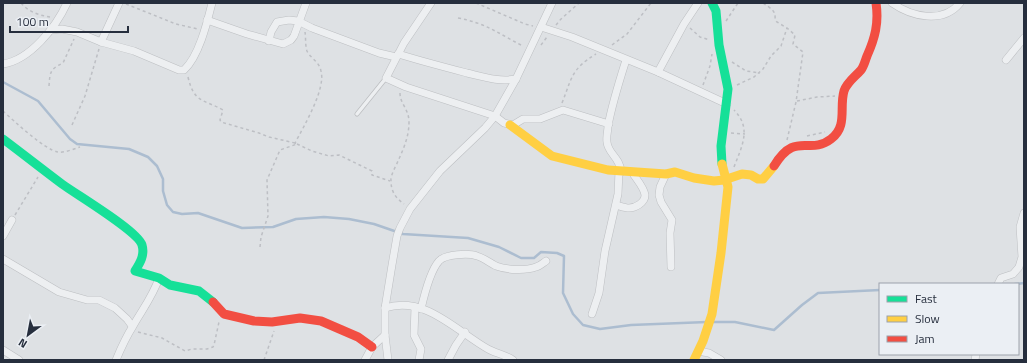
<svg xmlns="http://www.w3.org/2000/svg" width="1027" height="363" font-family="'Titillium Web',sans-serif">
  <rect width="100%" height="100%" fill="#dee1e4"/>
  <g fill="none" stroke-linecap="round" stroke-linejoin="round">
    <!-- stream -->
    <g stroke="#acbdd0" stroke-width="2.5">
      <polyline points="3,82 38,101 70,139 77,144 129,149 148,157 157,166 163,179 163,191 167,205 173,212 182,214 198,213 242,228 273,227 296,219 324,217 349,219 374,224 403,234 468,238 499,247 521,258 534,258 541,252 557,253 564,256 563,293 573,314 583,325 600,329 631,325 707,322"/>
      <polyline points="1015,284 1024,283"/>
      <polyline points="712,322 735,322 774,330 802,305 818,293 880,290"/>
    </g>
    <defs>
      <polyline id="lane" points="357,114 386,78"/>
      <g id="street">
        <polyline points="431,3 404,43 386,78 406,87 495,116 504,123 513,125 523,119 540,119 563,110 609,124"/>
        <path d="M892,3C912,17 943,24 960,3"/>
        <polyline points="207,20 247,34 283,44 291,40 294,36 306,3"/>
        <polyline points="541,27 572,37 658,72 727,104"/>
        <path d="M51,30L62,29L77,32L101,42L134,51L179,70H184C199,56 207,23 212,3"/>
        <polyline points="269,41 271,32 277,22 289,20 298,21 312,28 379,53 396,57"/>
        <polyline points="101,42 119,3"/>
        <path d="M398,54C421,61 444,67 467,73C484,77 499,82 516,79"/>
        <polyline points="1006,60 1024,38"/>
        <path d="M3,64C30,60 56,27 67,3"/>
        <polyline points="658,72 684,24 698,3"/>
        <path d="M621,172C620,157 608,154 607,142C606,137 608,131 608,126C612,104 619,82 626,60"/>
        <polyline points="666,174 660,187 659,195 661,202 672,220 670,233 671,267"/>
        <path d="M616,205C620,206 625,208 629,208C635,208 645,203 645,195C644,187 636,179 632,172"/>
        <polyline points="3,236 12,220"/>
        <polyline points="3,259 59,292 87,300 99,300 115,308 127,319 132,326"/>
        <polyline points="998,284 1001,278 1013,274 1019,267 1022,257 1020,227 1024,213"/>
        <polyline points="415,307 414,335 421,349 419,360"/>
        <path d="M385,308C425,295 456,331 488,349C495,353 506,355 513,360"/>
        <path d="M421,309C424,296 430,271 439,261C445,254 469,253 477,256C484,258 490,263 496,266C507,270 525,271 536,267C540,266 543,263 546,261"/>
        <polyline points="592,314 599,293 605,251 618,194 619,171"/>
        <polyline points="700,348 703,352 709,353 721,360"/>
        <polyline points="3,350 19,360"/>
        <path d="M116,360C121,348 126,337 133,326C142,310 153,296 159,278"/>
        <polyline points="365,360 372,347 385,335"/>
        <polyline points="388,360 385,335 385,308 392,265 397,236 400,228 410,209 440,171 485,128 495,116 516,79 552,3"/>
        <polyline points="448,360 456,345 465,332"/>
        <polyline points="975,360 976,354"/>
      </g>
    </defs>
    <!-- lane casing -->
    <use href="#lane" stroke="#bdbfc2" stroke-width="5"/>
    <!-- street casing -->
    <use href="#street" stroke="#bdbfc2" stroke-width="8"/>
    <!-- path -->
    <g stroke="#bdbfc4" stroke-width="1.5" stroke-dasharray="3 3" stroke-linecap="butt">
      <path d="M21,3C29,12 38,15 50,17"/>
      <polyline points="476,3 525,24 533,26"/>
      <path d="M763,3C771,9 776,10 775,20L777,22L787,28L795,35L793,44L803,52L796,102L787,140"/>
      <polyline points="126,4 176,24 198,29"/>
      <path d="M458,18C486,23 499,34 523,46"/>
      <polyline points="726,21 738,3"/>
      <polyline points="556,25 561,19 579,3"/>
      <polyline points="690,28 700,37 710,40"/>
      <polyline points="541,45 547,37"/>
      <polyline points="612,45 627,34 651,3"/>
      <polyline points="732,62 746,71 760,73"/>
      <path d="M188,77C194,103 203,99 223,110L220,120L221,122L259,133L269,137L295,143"/>
      <polyline points="703,85 710,66 712,54"/>
      <polyline points="737,85 754,77 763,69 771,56 781,46 787,28"/>
      <path d="M49,86C50,72 50,69 63,63L74,39"/>
      <path d="M400,93C400,104 409,109 409,122C409,136 404,148 398,161C396,166 390,176 391,181C391,192 396,198 404,204"/>
      <polyline points="797,101 817,97 835,96"/>
      <path d="M562,103C572,78 571,69 596,54"/>
      <path d="M3,111C14,121 45,150 58,152C65,153 73,149 80,147"/>
      <polyline points="72,125 85,96 99,49"/>
      <polyline points="731,133 745,134"/>
      <polyline points="807,136 825,132"/>
      <polyline points="297,144 312,151 329,156 339,155 372,171 372,175 390,181"/>
      <path d="M734,167C742,146 752,128 734,110"/>
      <polyline points="15,215 38,177"/>
      <path d="M260,247L261,237L268,216L267,180L280,150L297,144L295,143C304,126 326,89 321,71C319,61 310,58 307,51C305,45 306,38 305,32"/>
      <polyline points="138,332 162,338 185,351 192,349 207,349 213,347 214,345 219,322"/>
      <polyline points="264,360 274,331"/>
    </g>
    <!-- lane -->
    <use href="#lane" stroke="#edeff1" stroke-width="3.5"/>
    <!-- street -->
    <use href="#street" stroke="#edeff1" stroke-width="7"/>
    <!-- fast -->
    <g stroke="#16e098" stroke-width="9">
      <polyline points="712,3 716,11 719,45 728,89 721,146 722,164"/>
      <path d="M3,139C23,154 42,169 62,184C77,195 138,231 142,245C145,255 140,263 135,271L159,278L170,285L199,291L213,302"/>
    </g>
    <!-- slow -->
    <g stroke="#ffcf43" stroke-width="9">
      <polyline points="510,125 552,156 608,170 666,174 675,172 694,178 714,181 724,180 742,174 751,175 758,179 763,179 774,166"/>
      <polyline points="694,360 703,341 712,314 721,253 728,187 722,164"/>
    </g>
    <!-- jam -->
    <g stroke="#f24e42" stroke-width="9">
      <path d="M774,166C796,130 809,156 831,139C848,126 839,108 844,91C847,82 855,77 861,70C864,66 865,61 867,56C875,38 879,23 876,3"/>
      <polyline points="213,302 224,314 254,321 272,322 300,318 321,321 358,337 372,347"/>
    </g>
  </g>
  <!-- border -->
  <rect width="1027" height="363" fill="none" stroke="#262e3d" stroke-width="8"/>
  <!-- legend -->
  <rect x="879" y="283" width="140" height="72" fill="#ebeff4" stroke="#9ca2ab"/>
  <rect x="887" y="296" width="20" height="6" fill="#16e098" stroke="#9ca2ab"/>
  <text x="915" y="303" font-size="12" fill="#262e3d">Fast</text>
  <rect x="887" y="316" width="20" height="6" fill="#ffcf43" stroke="#9ca2ab"/>
  <text x="915" y="323" font-size="12" fill="#262e3d">Slow</text>
  <rect x="887" y="336" width="20" height="6" fill="#f24e42" stroke="#9ca2ab"/>
  <text x="915" y="343" font-size="12" fill="#262e3d">Jam</text>
  <!-- north arrow -->
  <g transform="translate(28 335) rotate(212)" stroke="#ebeff4" stroke-width="3" paint-order="stroke">
  <path d="M0-3L7 15L0 10L-7 15Z" fill="#262e3d"/>
  <text y="-6" font-size="11" font-weight="bold" text-anchor="middle" fill="#262e3d">N</text>
  </g>
  <!-- scale -->
  <path d="M10 26v6h118v-6" fill="none" stroke="#262e3d" stroke-width="2"/>
  <text x="16" y="26" font-size="12" fill="#262e3d" stroke="#ebeff4" stroke-width="3" paint-order="stroke">100 m</text>
</svg>
